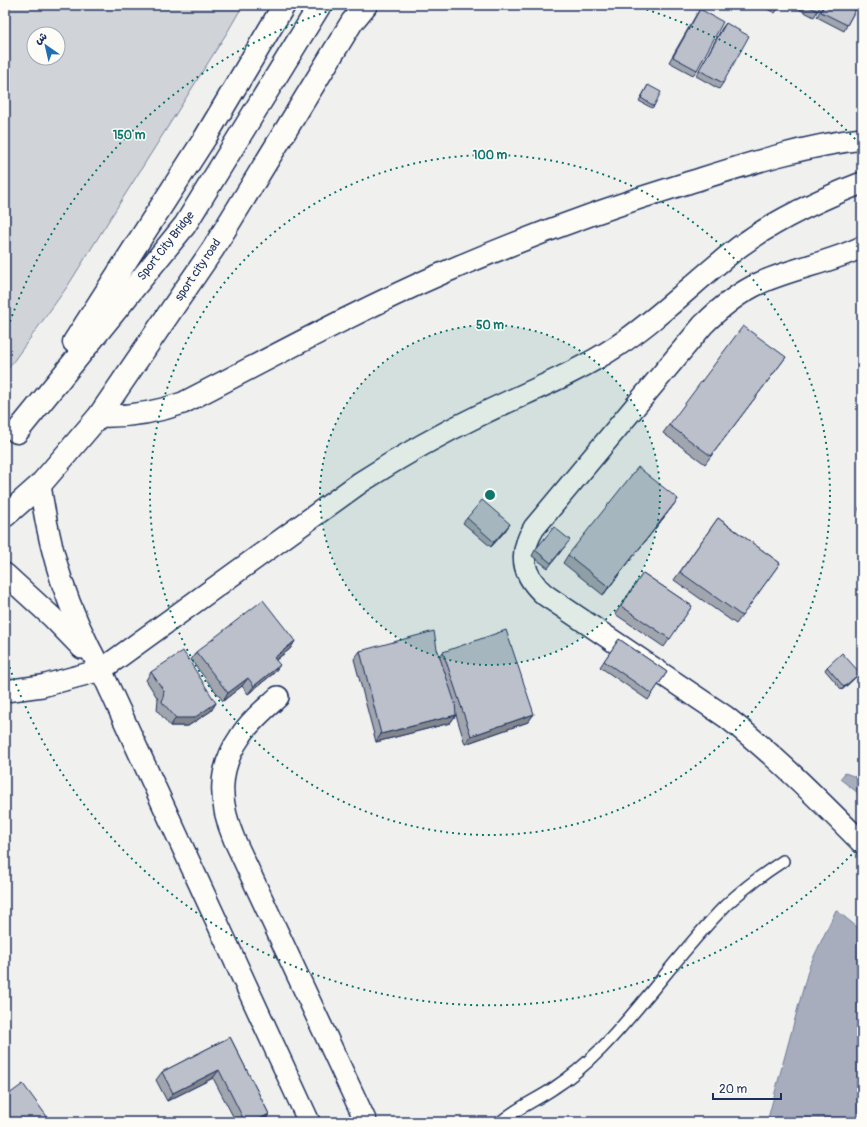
<svg xmlns="http://www.w3.org/2000/svg" width="867" height="1127" font-family="Pangolin,'Playpen Sans Arabic',sans-serif">
  <rect width="100%" height="100%" fill="#f0f0ee"/>
  <filter id="ink" filterUnits="userSpaceOnUse"><feTurbulence type="fractalNoise" baseFrequency=".025" numOctaves="2"/><feDisplacementMap in="SourceGraphic" scale="8" xChannelSelector="R" yChannelSelector="G"/><feConvolveMatrix kernelMatrix="1 2 1 2 8 2 1 2 1" color-interpolation-filters="sRGB"/></filter>
  <g filter="url(#ink)">
    <!-- green -->
    <path fill="#d0d3d8" stroke="#76819b" fill-rule="evenodd" d="M5,5H243L228,31L67,287L5,373ZM34,34H58V58H34Z"/>
    <!-- water -->
    <g fill="#a7adbd" stroke="#6f7b97">
      <polygon points="845,773 859,778 862,774 862,796 840,779"/>
      <polygon points="836,910 862,931 862,1122 767,1122 809,967"/>
    </g>
    <g fill="none" stroke-linecap="round" stroke-linejoin="round">
      <defs>
        <path id="service" d="M501,1122C516,1108 537,1100 554,1088C571,1077 587,1063 601,1049C645,1004 681,950 726,905C744,888 763,874 783,861"/>
        <g id="minor">
          <path d="M862,247C829,263 793,268 760,283C738,293 720,308 703,325L534,528C518,554 522,575 545,595L726,717C775,755 818,799 862,843"/>
          <path d="M99,416C129,417 155,413 183,403C269,359 354,312 443,273C522,239 602,209 684,184C742,166 801,146 862,139"/>
          <path d="M40,485C50,555 67,608 101,670L309,1122"/>
          <polyline points="5,574 52,617 82,648"/>
          <path d="M5,691L42,686L101,670L361,482C400,457 440,434 482,414C527,392 575,374 617,346C661,317 697,279 739,247C777,219 818,200 862,183"/>
          <path d="M278,697C265,709 249,722 240,737C217,770 219,803 234,839L366,1122"/>
        </g>
        <g id="secondary">
          <polyline points="74,342 205,138 284,5"/>
          <polyline points="17,432 185,225 320,5"/>
          <polyline points="5,516 40,485 99,416 213,249 352,22 366,5"/>
        </g>
      </defs>
      <!-- service casing -->
      <use href="#service" stroke="#1b2f5e" stroke-width="14"/>
      <!-- minor casing -->
      <use href="#minor" stroke="#1b2f5e" stroke-width="24"/>
      <!-- secondary casing -->
      <use href="#secondary" stroke="#1b2f5e" stroke-width="25"/>
      <!-- service -->
      <use href="#service" stroke="#fdfcf7" stroke-width="11"/>
      <!-- minor -->
      <use href="#minor" stroke="#fdfcf7" stroke-width="21"/>
      <!-- secondary -->
      <use href="#secondary" stroke="#fdfcf7" stroke-width="22"/>
    </g>
    <!-- wall -->
    <g fill="#a1a5ae" stroke="#1b2f5e">
      <polygon points="759,5 781,5 775,13"/>
      <polygon points="791,5 821,5 814,17"/>
      <polygon points="823,5 858,5 847,25 844,31 817,17"/>
      <polygon points="700,9 697,70 693,75 669,62 696,15"/>
      <polygon points="726,23 723,83 719,89 696,76 722,28"/>
      <polygon points="648,85 654,106 652,108 639,101"/>
      <polygon points="786,357 705,464 663,433 669,425"/>
      <polygon points="862,501 862,517 861,516 859,509"/>
      <polygon points="672,507 603,595 563,563 568,555"/>
      <polygon points="467,518 506,530 491,547 463,523"/>
      <polygon points="718,518 780,563 736,624 674,580"/>
      <polygon points="566,545 548,568 532,556 535,550"/>
      <polygon points="643,573 692,606 664,647 615,614"/>
      <polygon points="619,639 667,672 648,700 600,667"/>
      <polygon points="295,641 290,649 276,660 274,673 248,694 242,686 223,701 191,660 196,652"/>
      <polygon points="437,649 440,656 443,652 534,714 528,722 465,744 456,715 450,723 376,742 354,659 360,651"/>
      <polygon points="827,667 860,673 858,675 842,690 825,670"/>
      <polygon points="151,672 216,703 211,711 188,726 170,726 157,710 158,699 146,680"/>
      <polygon points="230,1037 269,1114 264,1122 236,1122 213,1078 167,1101 156,1080 162,1072"/>
    </g>
    <!-- shaded-wall -->
    <g fill="#83868d" stroke="#1b2f5e">
      <polygon points="678,499 672,507 603,595 609,587"/>
      <polygon points="510,524 506,530 491,547 494,542"/>
      <polygon points="295,641 290,649 268,666 274,658"/>
      <polygon points="280,665 274,673 248,694 254,686"/>
      <polygon points="860,673 858,675 842,690 844,687"/>
      <polygon points="248,678 242,686 223,701 228,693"/>
      <polygon points="216,703 211,711 188,726 170,726 176,718"/>
      <polygon points="534,714 528,722 465,744 471,736"/>
      <polygon points="456,715 450,723 376,742 381,734"/>
      <polygon points="219,1070 213,1078 167,1101 173,1093"/>
      <polygon points="269,1114 264,1122 254,1122"/>
    </g>
    <!-- building -->
    <g fill="#bbc0ca" stroke="#1b2f5e">
      <polygon points="774,5 781,5 779,8"/>
      <polygon points="806,5 821,5 818,11"/>
      <polygon points="824,5 858,5 847,25 821,12"/>
      <polygon points="700,9 723,22 697,70 673,57"/>
      <polygon points="726,23 749,36 723,83 699,70"/>
      <polygon points="648,85 661,92 654,106 641,98"/>
      <polygon points="743,326 786,357 711,456 669,425"/>
      <polygon points="638,467 678,499 609,587 568,555"/>
      <polygon points="482,500 510,524 494,542 467,518"/>
      <polygon points="718,518 780,563 742,616 680,572"/>
      <polygon points="554,527 570,540 551,563 535,550"/>
      <polygon points="643,573 692,606 670,639 621,606"/>
      <polygon points="263,600 295,641 274,658 280,665 254,686 248,678 228,693 196,652"/>
      <polygon points="506,630 534,714 471,736 443,652"/>
      <polygon points="434,631 437,649 455,703 456,715 381,734 360,651"/>
      <polygon points="619,639 667,672 652,694 604,661"/>
      <polygon points="183,651 216,703 194,718 176,718 162,702 164,691 151,672"/>
      <polygon points="842,653 860,673 844,687 827,667"/>
      <polygon points="230,1037 269,1114 254,1122 245,1122 219,1070 173,1093 162,1072"/>
      <polygon points="23,1084 51,1122 5,1122 5,1097"/>
    </g>
  </g>
  <!-- distance rings -->
  <circle cx="490" cy="495" r="170" fill="#0f766e" fill-opacity=".12"/>
  <g fill="none" stroke="#0f766e" stroke-width="2" stroke-dasharray="2 4">
    <circle cx="490" cy="495" r="170"/>
    <circle cx="490" cy="495" r="340"/>
    <path d="M860 846A510 510 0 0 1 6 657M6 333A510 510 0 0 1 345 6M635 6A510 510 0 0 1 860 144"/>
  </g>
  <g text-anchor="middle" dominant-baseline="central" stroke-width="3" stroke-linejoin="round" paint-order="stroke">
    <!-- street labels -->
    <g font-size="12" fill="#1b2f5e" stroke="#fdfcf7">
      <text transform="translate(166 246) rotate(-52)">Sport City Bridge</text>
      <text transform="translate(198 270) rotate(-56)">sport city road</text>
    </g>
  </g>
  <circle cx="490" cy="495" r="6" fill="#0f766e" stroke="#fdfcf7" stroke-width="2"/>
  <g font-size="12" text-anchor="middle" font-weight="bold" fill="#0f766e" stroke="#fdfcf7" stroke-width="3" stroke-linejoin="round" paint-order="stroke">
    <text x="129" y="139">150 m</text>
    <text x="490" y="159">100 m</text>
    <text x="490" y="329">50 m</text>
  </g>
  <!-- margin -->
  <rect width="867" height="1127" fill="none" stroke="#fdfcf7" stroke-width="20"/>
  <rect x="10" y="10" width="847" height="1107" fill="none" stroke="#1b2f5e" stroke-width="1.5" filter="url(#ink)"/>
  <!-- north arrow -->
  <g transform="translate(46 46) rotate(326)"><circle r="19" fill="#fdfcf7" stroke="#a3aaba"/>
  <path d="M0-3L7 15L0 10L-7 15Z" fill="#1f6fb2"/>
  <text y="-6" font-size="11" font-weight="bold" text-anchor="middle" fill="#1b2f5e">ش</text>
  </g>
  <!-- scale -->
  <path d="M713 1093v6h68v-6" fill="none" stroke="#1b2f5e" stroke-width="2"/>
  <text x="719" y="1093" font-size="12" fill="#1b2f5e" stroke="#fdfcf7" stroke-width="3" paint-order="stroke">20 m</text>
</svg>
